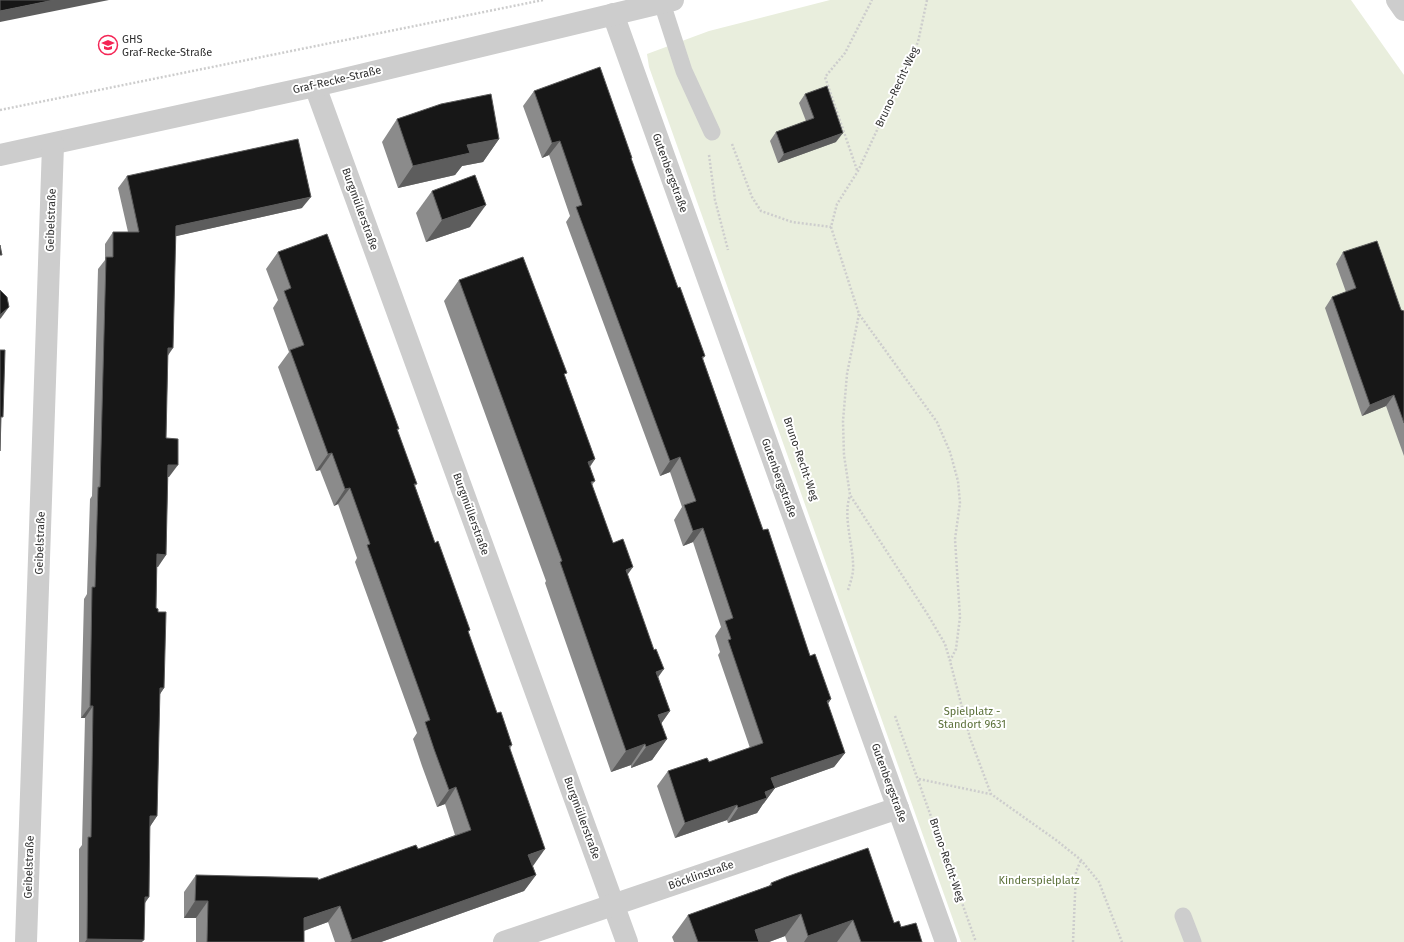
<svg xmlns="http://www.w3.org/2000/svg" width="1404" height="942" font-family="'Fira Sans',sans-serif">
  <rect width="100%" height="100%" fill="#fff"/>
  <!-- green -->
  <polygon fill="#e9eedd" points="830,0 1351,0 1404,75 1404,942 961,942 649,67 647,54 709,31"/>
  <g fill="none" stroke-linecap="round" stroke-linejoin="round">
    <!-- path -->
    <g stroke="#cdcdcd" stroke-width="2.5" stroke-dasharray="2 2" stroke-linecap="butt">
      <polyline points="927,0 918,42 858,171 837,204 831,227 859,314 937,422 950,452 958,481 960,503 955,539 960,617 956,649 950,661 970,738 991,794 1056,840 1081,860 1099,882 1122,942"/>
      <polyline points="0,110 543,0"/>
      <polyline points="732,144 752,197 761,211 792,222 831,227"/>
      <polyline points="709,155 715,200 728,250"/>
      <polyline points="857,170 825,77 845,53 872,0"/>
      <polyline points="859,314 847,374 843,421 844,455 850,495 928,615 945,644 950,661"/>
      <path d="M848,590C851,581 854,572 853,563C852,540 843,517 850,495"/>
      <polyline points="895,716 976,942"/>
      <polyline points="919,779 990,794"/>
      <polyline points="1073,942 1076,872 1081,860"/>
    </g>
    <!-- service -->
    <g stroke="#cdcdcd" stroke-width="17">
      <polyline points="662,3 684,71 712,132"/>
      <polyline points="1183,916 1193,942"/>
    </g>
    <!-- minor -->
    <g stroke="#cdcdcd" stroke-width="22">
      <polyline points="613,14 946,942"/>
      <polyline points="315,86 627,942"/>
      <polyline points="0,155 315,86 673,0"/>
      <polyline points="26,942 53,145"/>
      <polyline points="504,942 898,808"/>
    </g>
    <!-- tertiary -->
    <polyline stroke="#cdcdcd" stroke-width="22" points="1397,0 1404,10"/>
  </g>
  <!-- wall -->
  <g fill="#8b8b8b">
    <polygon points="534,91 632,158 631,159 678,288 705,356 703,359 763,530 810,656 831,699 828,704 845,753 834,767 775,788 764,803 763,804 757,813 728,823 727,820 675,838 657,786 668,771 709,762 750,748 718,655 720,652 715,636 721,627 693,542 683,546 674,520 682,507 670,472 660,476 566,222 570,216 549,155 542,158 523,106"/>
    <polygon points="805,94 836,142 778,163 770,141 776,132 806,121 799,103"/>
    <polygon points="397,119 499,139 483,162 462,166 455,175 398,188 382,142"/>
    <polygon points="127,176 302,208 176,236 168,356 166,438 169,477 168,477 166,555 157,567 156,608 164,688 160,694 157,816 149,828 149,897 144,903 142,942 79,942 79,849 82,845 85,718 81,718 84,599 87,594 90,499 92,496 98,269 105,260 105,244 113,232 128,232 118,188"/>
    <polygon points="432,191 470,227 426,242 416,213"/>
    <polygon points="278,252 399,429 397,430 417,484 415,486 435,543 470,630 468,632 497,713 512,745 510,749 533,866 536,875 524,891 381,942 335,942 328,922 304,931 304,942 196,942 196,918 184,918 184,892 196,875 318,880 418,849 455,835 445,804 437,807 422,766 413,739 417,733 355,562 357,558 338,504 334,506 320,470 316,471 278,367 289,352 273,308 278,300 266,269"/>
    <polygon points="1343,252 1401,310 1404,311 1404,456 1386,406 1362,416 1325,308 1332,297 1346,292 1336,264"/>
    <polygon points="459,280 565,376 595,459 590,467 595,481 592,485 613,543 627,575 658,677 670,711 661,724 667,739 652,760 631,768 631,765 611,772 545,583 546,581 444,301"/>
    <polygon points="771,883 894,923 922,942 787,942 785,936 769,942 674,942 672,937 688,915 769,886"/>
  </g>
  <!-- shaded-wall -->
  <g fill="#5d5d5d">
    <polygon points="54,0 109,0 0,22 0,11"/>
    <polygon points="843,133 836,142 778,163 784,154"/>
    <polygon points="499,139 483,162 462,166 455,175 398,188 413,166 467,145"/>
    <polygon points="560,141 549,155 542,158 552,143"/>
    <polygon points="311,197 302,208 168,238 176,226"/>
    <polygon points="486,205 470,227 426,242 442,220"/>
    <polygon points="9,307 1,318 0,319 0,315"/>
    <polygon points="168,348 173,348 165,360"/>
    <polygon points="1394,395 1386,406 1362,416 1370,405"/>
    <polygon points="332,453 320,470 316,471 328,454"/>
    <polygon points="680,457 670,472 660,476 670,461"/>
    <polygon points="595,459 580,480 588,462"/>
    <polygon points="168,465 178,465 169,477 160,477"/>
    <polygon points="350,488 338,504 334,506 345,489"/>
    <polygon points="703,528 693,542 683,546 693,531"/>
    <polygon points="157,554 166,555 158,567 149,566"/>
    <polygon points="633,567 618,588 626,570"/>
    <polygon points="664,669 649,690 656,672"/>
    <polygon points="160,688 164,688 156,700"/>
    <polygon points="831,699 820,714 827,701"/>
    <polygon points="90,706 93,706 85,718 81,718"/>
    <polygon points="670,711 655,732 658,715"/>
    <polygon points="667,739 652,760 631,768 646,747"/>
    <polygon points="645,744 631,765 611,772 626,751"/>
    <polygon points="845,753 834,767 761,793 771,778"/>
    <polygon points="456,787 445,804 437,807 449,790"/>
    <polygon points="775,788 764,803 763,804 757,813 728,823 738,808 765,792"/>
    <polygon points="737,805 727,820 675,838 685,823"/>
    <polygon points="150,816 157,816 149,828"/>
    <polygon points="545,849 533,866 517,872 528,855"/>
    <polygon points="536,875 524,891 381,942 350,942 352,940"/>
    <polygon points="145,897 149,897 141,909"/>
    <polygon points="195,901 208,901 196,918 184,918"/>
    <polygon points="340,906 328,922 292,935 304,918"/>
    <polygon points="801,914 785,936 769,942 747,942 755,930"/>
    <polygon points="853,920 837,942 804,942 808,936"/>
    <polygon points="87,939 144,940 142,942 85,942"/>
  </g>
  <!-- building -->
  <g fill="#171717" stroke="#5d5d5d">
    <polygon points="0,0 54,0 0,11"/>
    <polygon points="600,67 632,158 631,158 678,288 680,287 705,356 702,357 763,530 768,529 810,656 815,654 831,699 827,701 845,753 771,778 775,788 765,792 767,798 738,808 737,805 685,823 668,771 707,758 709,762 763,743 728,640 731,639 725,621 733,618 703,528 693,531 684,505 696,501 680,457 670,461 576,207 582,205 560,141 552,143 534,91"/>
    <polygon points="827,86 843,133 784,154 776,132 814,118 805,94"/>
    <polygon points="491,94 499,139 467,145 470,153 413,166 397,119 441,104"/>
    <polygon points="298,139 311,197 176,226 173,348 168,348 166,438 178,439 178,465 168,465 166,555 157,554 156,608 158,609 158,612 166,612 164,688 160,688 157,816 150,816 149,897 145,897 144,940 87,939 88,837 91,837 93,706 90,706 92,587 95,587 98,487 100,487 106,257 113,257 113,232 139,232 127,176"/>
    <polygon points="475,175 486,205 442,220 432,191"/>
    <polygon points="327,234 399,429 397,429 417,484 414,484 435,543 438,541 470,630 468,631 497,713 501,712 512,745 509,746 545,849 528,855 536,875 352,940 340,906 304,918 304,942 207,942 208,901 195,901 196,875 318,878 318,880 416,845 418,849 471,830 456,787 449,790 434,749 425,722 430,720 367,545 370,544 350,488 345,489 332,453 328,454 290,350 304,345 284,291 291,288 278,252"/>
    <polygon points="1377,241 1401,310 1404,311 1404,423 1394,395 1370,405 1332,297 1356,288 1343,252"/>
    <polygon points="0,245 2,255 0,255"/>
    <polygon points="523,257 567,373 564,374 595,459 588,462 595,481 591,482 613,543 623,539 633,567 626,570 654,650 656,649 664,669 656,672 670,711 658,715 667,739 646,747 645,744 626,751 560,562 562,561 459,280"/>
    <polygon points="0,290 7,297 9,307 0,315"/>
    <polygon points="0,350 5,350 3,417 1,417 0,451"/>
    <polygon points="868,848 894,923 899,921 901,927 916,923 922,942 861,942 853,920 808,936 801,914 755,930 759,942 698,942 688,915 772,885 771,883 786,877"/>
  </g>
  <!-- icons -->
  <defs>
    <symbol id="school-ring" viewBox="-11 -11 22 22"><circle r="9.5" fill="#fff" stroke="#f42555" stroke-width="1.5"/><path d="M0-5L7-2L0 1L-7-2ZM-4 1L0 2.5L4 1V4Q0 6-4 4Z" fill="#f42555"/></symbol>
  </defs>
  <g fill-rule="evenodd">
    <use href="#school-ring" x="97" y="34" width="22" height="22"/>
  </g>
  <g text-anchor="middle" dominant-baseline="central" stroke-width="4" stroke-linejoin="round" paint-order="stroke">
    <!-- poi labels -->
    <g font-size="11" fill="#303030" stroke="#fff" text-anchor="start">
      <text x="122" y="39">GHS<tspan x="122" dy="13">Graf-Recke-Straße</tspan></text>
    </g>
    <!-- street labels -->
    <g font-size="11" fill="#303030" stroke="#fff">
      <text transform="translate(337 80) rotate(-13)">Graf-Recke-Straße</text>
      <text transform="translate(897 87) rotate(-65)">Bruno-Recht-Weg</text>
      <text transform="translate(670 173) rotate(70)">Gutenbergstraße</text>
      <text transform="translate(360 209) rotate(70)">Burgmüllerstraße</text>
      <text transform="translate(51 220) rotate(-88)">Geibelstraße</text>
      <text transform="translate(801 459) rotate(71)">Bruno-Recht-Weg</text>
      <text transform="translate(779 478) rotate(70)">Gutenbergstraße</text>
      <text transform="translate(471 514) rotate(70)">Burgmüllerstraße</text>
      <text transform="translate(40 543) rotate(-88)">Geibelstraße</text>
      <text transform="translate(889 783) rotate(70)">Gutenbergstraße</text>
      <text transform="translate(582 818) rotate(70)">Burgmüllerstraße</text>
      <text transform="translate(947 860) rotate(71)">Bruno-Recht-Weg</text>
      <text transform="translate(29 867) rotate(-88)">Geibelstraße</text>
      <text transform="translate(701 875) rotate(-19)">Böcklinstraße</text>
    </g>
    <!-- park labels -->
    <g font-size="11" fill="#5b7039" stroke="#fff">
      <text x="972" y="711">Spielplatz -<tspan x="972" dy="13">Standort 9631</tspan></text>
      <text x="1039" y="880">Kinderspielplatz</text>
    </g>
  </g>
</svg>
